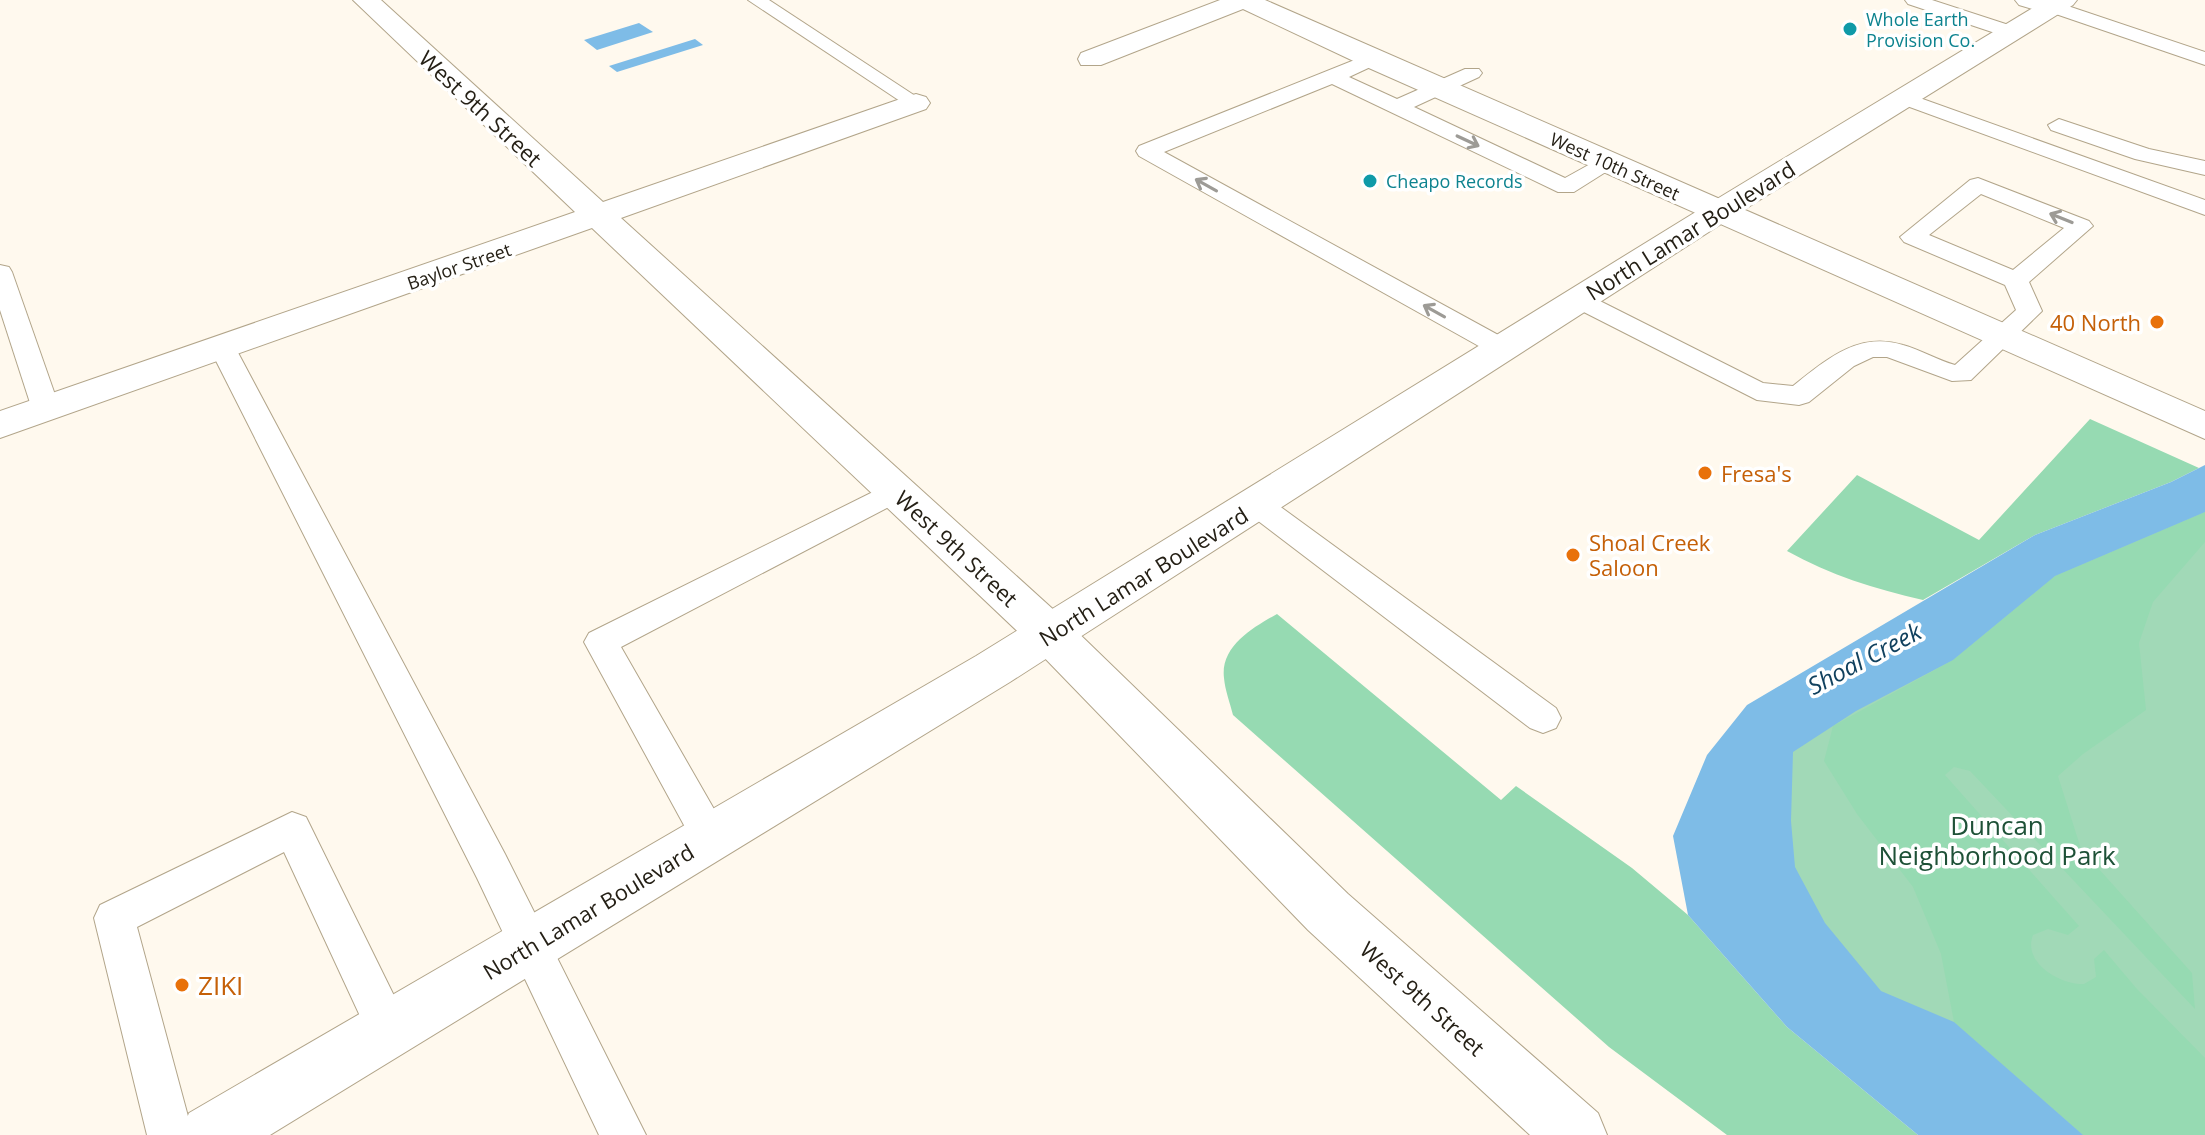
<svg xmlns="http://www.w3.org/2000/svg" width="2205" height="1135" font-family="'Open Sans',sans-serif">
  <rect width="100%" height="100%" fill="#fff9ee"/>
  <!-- green -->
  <polygon fill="#a1d9b7" points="2205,502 2205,1135 2004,1135 1853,1007 1761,849 1775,754 1954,624"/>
  <!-- forest -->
  <g fill="#96dab2">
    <path d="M2090,419L2199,468L2171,482L2035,535L1923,600C1875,589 1830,575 1787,551L1857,475L1979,540Z"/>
    <path d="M2205,512V542L2153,602L2139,643L2146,710L2083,754L2058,776L2081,849L2192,973L2195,1009L1970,771L1954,767L1945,775L2079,926L2068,935L2048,929L2033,935C2022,963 2061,985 2084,984L2096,977L2094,959L2104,950L2137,989L2205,1058V1135H2083L1954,1022L1941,954L1913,887L1857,814L1824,761L1833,726L1953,660L2055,576Z"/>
    <path d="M1277,614L1501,800L1516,786L1632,868L1688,915L1787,1027L1918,1135H1727L1609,1047L1233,715C1230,703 1225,690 1224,678C1220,646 1254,627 1277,614Z"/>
  </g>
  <!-- water -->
  <g fill="#7ebce7">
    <polygon points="639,23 653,32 597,50 584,40"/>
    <polygon points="695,39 703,45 617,72 609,66"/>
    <polygon points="2205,465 2205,512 2055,576 1953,660 1856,711 1793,752 1791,821 1795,867 1825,923 1881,991 1954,1022 2083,1135 1918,1135 1787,1027 1688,915 1673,836 1707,755 1747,705 2035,535 2171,482"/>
  </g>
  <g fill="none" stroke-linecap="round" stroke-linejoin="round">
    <defs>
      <g id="service">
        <polygon points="748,0 769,0 926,103 916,109 909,107"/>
        <polygon points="1905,0 1932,0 2018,28 2020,32 2011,38 2004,36 1908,4"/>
        <polygon points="2053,1 2205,52 2205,65 2047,11 2044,7 2047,3"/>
        <polygon points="1372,53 1382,59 1379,63 1349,77 1397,99 1465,69 1479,69 1482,73 1479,77 1414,107 1565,178 1601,158 1617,158 1620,163 1574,192 1558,192 1332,84 1164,152 1511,342 1515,348 1511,354 1493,354 1139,156 1136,151 1139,146"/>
        <polygon points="1903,92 2205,200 2205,215 1896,102 1893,98 1896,94"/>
        <polygon points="2059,119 2149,149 2205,161 2205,175 2135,159 2051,130 2048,125"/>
        <path d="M1978,178L2089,221L2093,226L2029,282L2042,311L1971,380L1952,381L1887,357H1873L1854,366L1809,402L1799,405L1757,400L1570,305L1566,300L1570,295H1588L1763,383L1793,386C1826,360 1858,331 1903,345C1921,350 1937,360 1955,365L2016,310L2005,285L1904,242L1900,237L1970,180ZM1981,194L2064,228L2013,270L1929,235Z"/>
        <polygon points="0,265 9,267 12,272 60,409 56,415 46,418 36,415 32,409 0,310"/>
        <polygon points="222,339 231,341 235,347 505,854 646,1135 599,1135 477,878 209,347 213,341"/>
        <polygon points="895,481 906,484 910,491 906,498 621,647 730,837 725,849 711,854 697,849 584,642 589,633"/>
        <polygon points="1256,493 1267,497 1556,708 1561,718 1556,728 1543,733 1530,728 1245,511 1241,504 1245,497"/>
        <polygon points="292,812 306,817 403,1014 410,1029 403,1044 388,1050 373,1044 284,852 137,927 193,1135 147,1135 94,918 100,905"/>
      </g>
      <g id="minor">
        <polygon points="353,0 381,0 603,202 906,97 916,94 926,97 930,103 926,109 621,218 1066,621 1348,894 1598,1113 1607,1135 1530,1135 1308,930 1034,647 592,228 0,438 0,411 575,212"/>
        <polygon points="1220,0 1265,0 2205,411 2205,439 1362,65 1243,9 1101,65 1081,65 1078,59 1081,53"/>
        <polygon points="2015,0 2056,0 2066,7 2062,12 2053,15 2019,5"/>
      </g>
      <polygon id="primary" points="2046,0 2077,0 2073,5 1729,219 1010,682 270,1135 180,1135 189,1113 976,656 1707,205"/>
    </defs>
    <!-- service casing -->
    <use href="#service" stroke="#b2a58a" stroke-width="2"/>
    <!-- minor casing -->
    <use href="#minor" stroke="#b2a58a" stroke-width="2"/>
    <!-- primary casing -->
    <use href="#primary" stroke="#b2a58a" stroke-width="2"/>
    <!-- service -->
    <use href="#service" fill="#fff" fill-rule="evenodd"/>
    <!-- minor -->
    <use href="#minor" fill="#fff" fill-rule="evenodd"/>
    <!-- primary -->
    <use href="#primary" fill="#fff" fill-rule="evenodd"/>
  </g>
  <!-- one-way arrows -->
  <defs><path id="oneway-shaft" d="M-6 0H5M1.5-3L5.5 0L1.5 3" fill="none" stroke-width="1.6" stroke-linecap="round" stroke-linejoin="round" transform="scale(2)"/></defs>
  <g stroke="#9d9b96">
    <use href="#oneway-shaft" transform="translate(1468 141) rotate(25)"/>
    <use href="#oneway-shaft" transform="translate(1206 185) rotate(-151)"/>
    <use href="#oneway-shaft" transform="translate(2061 218) rotate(-158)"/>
    <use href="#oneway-shaft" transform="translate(1434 311) rotate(-151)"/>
  </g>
  <!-- markers -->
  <g fill="#0f9aa8" stroke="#fff" stroke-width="3">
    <circle cx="1850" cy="29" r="8"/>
    <circle cx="1370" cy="181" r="8"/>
  </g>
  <g fill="#e8710a" stroke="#fff" stroke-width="3">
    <circle cx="2157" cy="322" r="8"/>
    <circle cx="1705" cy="473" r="8"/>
    <circle cx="1573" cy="555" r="8"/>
    <circle cx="182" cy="985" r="8"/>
  </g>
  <g text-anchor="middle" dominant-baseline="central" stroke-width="7" stroke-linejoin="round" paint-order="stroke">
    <!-- far-culture labels -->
    <g font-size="18" fill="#0d838f" stroke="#fff" text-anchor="start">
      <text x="1866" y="19">Whole Earth<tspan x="1866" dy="21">Provision Co.</tspan></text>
      <text x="1386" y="181">Cheapo Records</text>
    </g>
    <!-- far-street labels -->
    <g font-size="18" fill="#252016" stroke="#fff">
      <text transform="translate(1615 166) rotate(24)">West 10th Street</text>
      <text transform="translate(459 266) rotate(-19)">Baylor Street</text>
    </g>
    <!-- street labels -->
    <g font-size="22" fill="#252016" stroke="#fff">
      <text transform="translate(481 108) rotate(43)">West 9th Street</text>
      <text transform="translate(1690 230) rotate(-32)">North Lamar Boulevard</text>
      <text transform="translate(957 548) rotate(43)">West 9th Street</text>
      <text transform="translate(1143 576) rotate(-32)">North Lamar Boulevard</text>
      <text transform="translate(588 911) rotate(-31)">North Lamar Boulevard</text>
      <text transform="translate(1423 998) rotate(42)">West 9th Street</text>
    </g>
    <!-- food labels -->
    <g font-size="22" fill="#c56008" stroke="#fff" text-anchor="start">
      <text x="2141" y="322" text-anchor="end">40 North</text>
      <text x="1721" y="473">Fresa's</text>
      <text x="1589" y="542">Shoal Creek<tspan x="1589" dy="25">Saloon</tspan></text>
    </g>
    <!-- water labels -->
    <g font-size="24" font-style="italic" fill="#11415e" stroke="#fff">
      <text transform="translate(1864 658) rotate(-28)">Shoal Creek</text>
    </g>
    <!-- near-park labels -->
    <g font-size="26" fill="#1e5137" stroke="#fff">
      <text x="1997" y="825">Duncan<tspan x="1997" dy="30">Neighborhood Park</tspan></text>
    </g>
    <!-- near-food labels -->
    <g font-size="26" fill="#c56008" stroke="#fff" text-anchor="start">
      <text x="198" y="985">ZIKI</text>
    </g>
  </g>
</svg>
